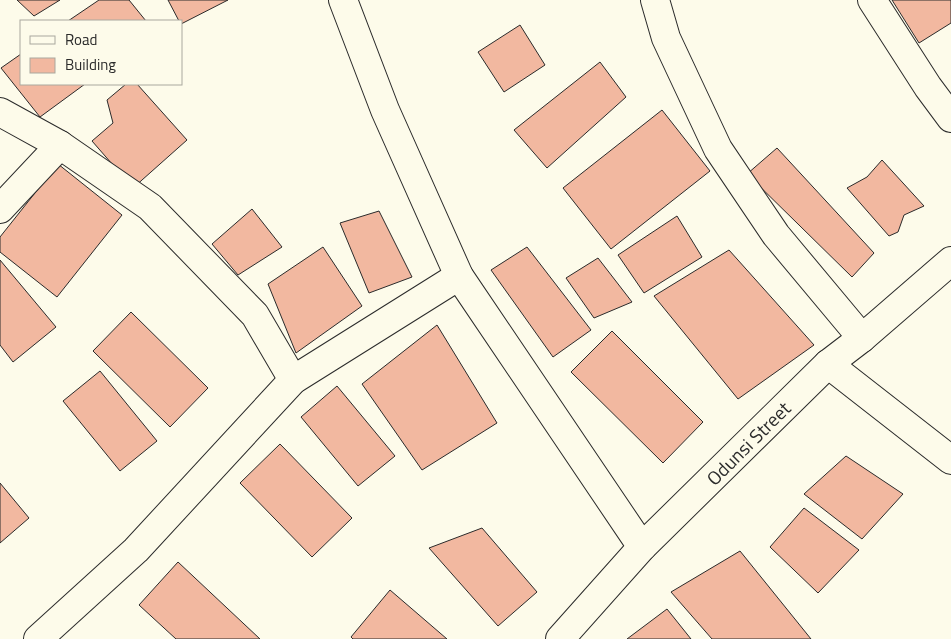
<svg xmlns="http://www.w3.org/2000/svg" width="951" height="639" font-family="'Titillium Web',sans-serif">
  <rect width="100%" height="100%" fill="#fdfbea"/>
  <!-- building -->
  <g fill="#f2b8a0" stroke="#2b2b2b">
    <polygon points="17,0 60,0 34,16"/>
    <polygon points="99,0 129,0 146,21 68,21"/>
    <polygon points="168,0 228,0 181,24 181,21 179,21"/>
    <polygon points="892,0 951,0 951,23 919,43"/>
    <polygon points="520,25 545,65 504,92 478,52"/>
    <polygon points="21,54 21,84 85,84 40,117 1,68"/>
    <polygon points="600,62 626,97 547,168 514,130"/>
    <polygon points="126,84 137,84 187,140 133,188 92,141 113,123 107,100"/>
    <polygon points="662,110 710,171 611,249 563,188"/>
    <polygon points="777,148 874,253 852,277 747,174"/>
    <polygon points="882,160 924,206 904,215 898,232 889,236 847,188 867,177"/>
    <polygon points="58,164 122,215 57,297 0,252 0,237"/>
    <polygon points="252,209 282,247 238,275 212,244"/>
    <polygon points="379,211 412,277 369,293 340,223"/>
    <polygon points="677,216 702,257 644,293 618,255"/>
    <polygon points="323,247 362,306 296,353 268,284"/>
    <polygon points="527,247 591,330 553,357 491,270"/>
    <polygon points="729,250 814,345 738,399 654,296"/>
    <polygon points="598,258 632,302 594,318 566,278"/>
    <polygon points="0,260 56,327 13,362 0,345"/>
    <polygon points="131,312 208,388 170,427 93,351"/>
    <polygon points="437,325 497,423 422,470 362,384"/>
    <polygon points="612,331 703,422 663,463 571,372"/>
    <polygon points="100,371 157,441 120,471 63,401"/>
    <polygon points="337,386 395,456 358,486 301,417"/>
    <polygon points="280,444 352,518 312,557 240,483"/>
    <polygon points="846,456 903,494 862,539 804,494"/>
    <polygon points="0,483 29,518 0,543"/>
    <polygon points="804,508 859,550 818,593 770,547"/>
    <polygon points="482,528 537,592 498,626 429,548"/>
    <polygon points="740,551 811,639 712,639 671,592"/>
    <polygon points="178,562 260,639 176,639 139,605"/>
    <polygon points="390,590 447,639 353,639 351,637"/>
    <polygon points="667,609 691,639 627,639"/>
  </g>
  <g fill="none" stroke-linecap="round" stroke-linejoin="round">
    <defs>
      <g id="street">
        <polyline points="343,0 385,110 459,276 642,547"/>
        <polyline points="655,0 666,38 718,149 776,235 862,338"/>
        <polyline points="872,0 928,87 951,118"/>
        <polyline points="0,112 60,145 150,207 255,315 293,380"/>
        <polyline points="0,209 60,145"/>
        <polyline points="828,364 951,460"/>
        <polyline points="38,639 136,550 293,380 459,276"/>
        <polyline points="560,639 642,547 828,364 862,338 951,261"/>
      </g>
    </defs>
    <!-- street casing -->
    <use href="#street" stroke="#2b2b2b" stroke-width="30"/>
    <!-- street -->
    <use href="#street" stroke="#fdfbea" stroke-width="28"/>
  </g>
  <g text-anchor="middle" dominant-baseline="central" stroke-width="4" stroke-linejoin="round" paint-order="stroke">
    <!-- street labels -->
    <g font-size="19" fill="#2b2b2b" stroke="#fdfbea">
      <text transform="translate(748 443) rotate(-45)">Odunsi Street</text>
    </g>
  </g>
  <!-- legend -->
  <rect x="20" y="20" width="162" height="65" fill="#fdfbea" stroke="#a9a89e"/>
  <rect x="30" y="36" width="25" height="8" fill="#fdfbea" stroke="#a9a89e"/>
  <text x="65" y="45" font-size="15" fill="#2b2b2b">Road</text>
  <rect x="30" y="58" width="25" height="15" fill="#f2b8a0" stroke="#a9a89e"/>
  <text x="65" y="70" font-size="15" fill="#2b2b2b">Building</text>
</svg>
